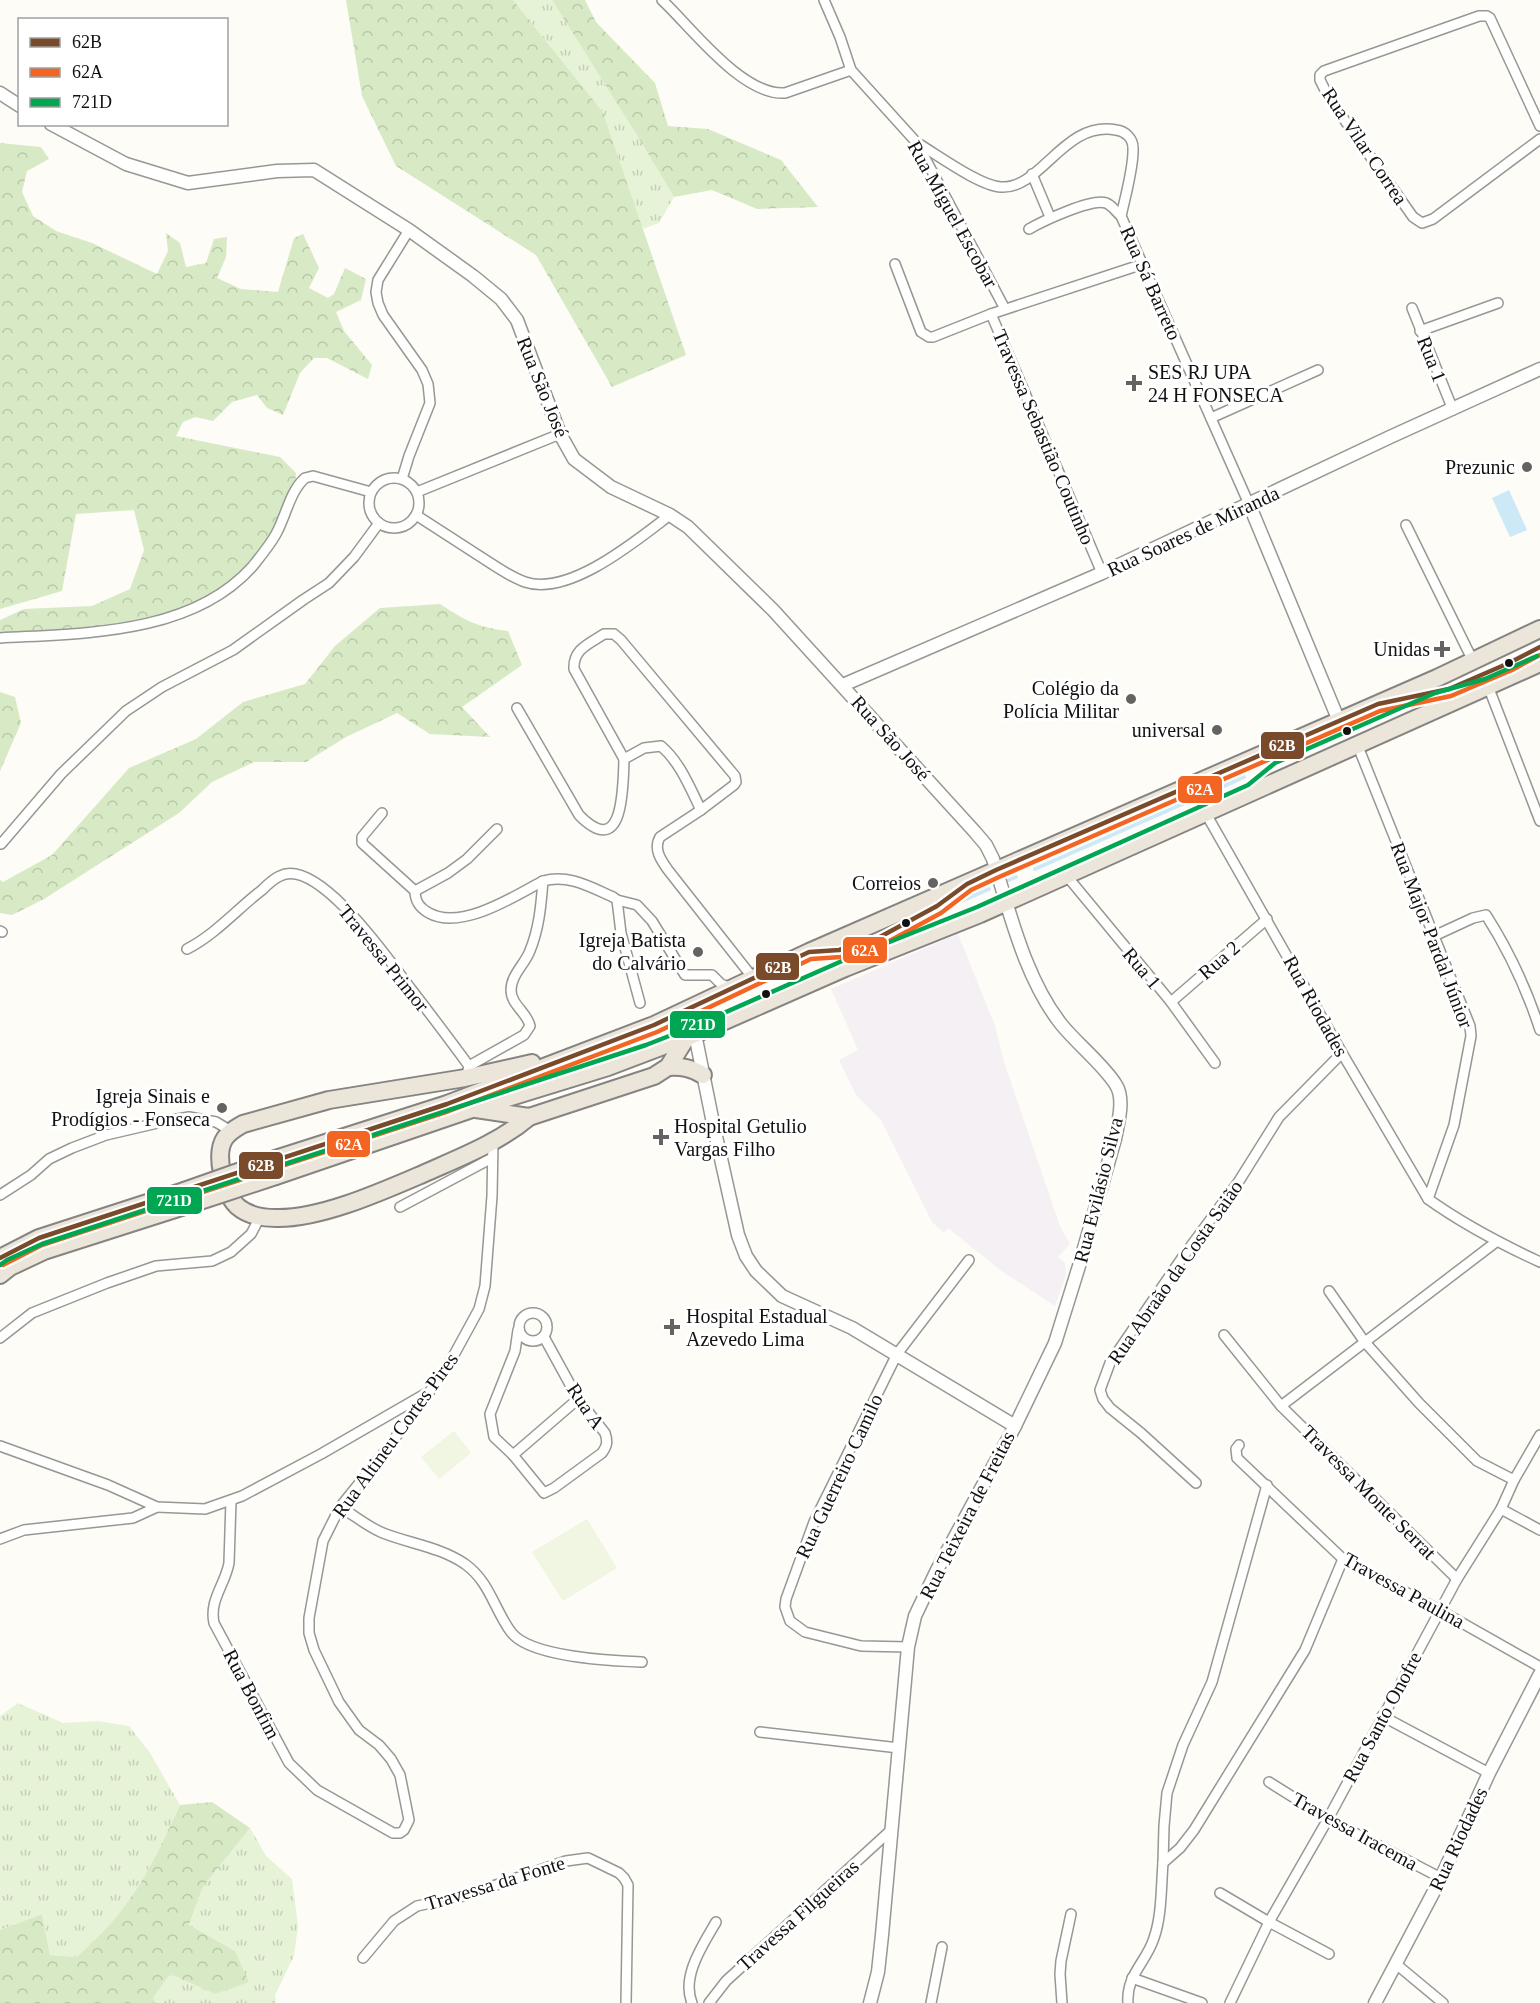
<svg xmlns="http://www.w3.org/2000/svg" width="1540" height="2003" font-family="'Times New Roman',serif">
  <defs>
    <pattern id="grass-tufts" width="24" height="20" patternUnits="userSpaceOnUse" patternTransform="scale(1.5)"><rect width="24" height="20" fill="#e7f3d7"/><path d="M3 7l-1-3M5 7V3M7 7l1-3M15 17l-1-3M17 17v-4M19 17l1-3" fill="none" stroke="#c5cfb8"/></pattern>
    <pattern id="forest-crowns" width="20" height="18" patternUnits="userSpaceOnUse" patternTransform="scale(1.5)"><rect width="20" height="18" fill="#d8eac5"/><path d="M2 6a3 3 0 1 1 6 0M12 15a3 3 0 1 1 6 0" fill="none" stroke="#b8c8a8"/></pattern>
  </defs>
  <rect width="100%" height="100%" fill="#fdfcf7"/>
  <!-- industrial -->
  <polygon fill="#f5f0f3" points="958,934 995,1026 1004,1062 1048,1191 1060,1226 1070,1244 1058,1257 1065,1263 1066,1275 1055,1306 1000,1270 948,1228 944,1233 932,1222 881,1120 856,1095 839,1060 858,1050 831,989"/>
  <!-- grass -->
  <g fill="url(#grass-tufts)">
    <polygon points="513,0 552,0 641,142 674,197 659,223 643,229 603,112"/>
    <path d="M18,1703L63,1723L98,1721L129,1726L150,1753L180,1805C162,1844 144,1884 116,1917C105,1931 90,1944 77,1957L50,1955L42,1914L0,1930V1716Z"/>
    <polygon points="250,1828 266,1856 292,1879 298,1926 294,1956 275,1995 276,2003 156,2003 153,1998 170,1974 215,1994 235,1951 189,1926 203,1887"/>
  </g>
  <!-- forest -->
  <g fill="url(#forest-crowns)">
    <polygon points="346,0 513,0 603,112 686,355 612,387 536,255 396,166 362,96"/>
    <polygon points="552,0 585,0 596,22 655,83 668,126 708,129 781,160 818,207 757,209 712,190 674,197 641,142"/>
    <polygon points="0,143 41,147 49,159 27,171 22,192 33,216 56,231 92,243 157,274 168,251 166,233 180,243 186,267 206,263 214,239 227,237 226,257 217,278 241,289 278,292 294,238 303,234 319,268 309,288 328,298 334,294 345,268 366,279 361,300 336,312 344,331 372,365 368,379 327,358 314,358 300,373 283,415 267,408 257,395 232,402 213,421 195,417 183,422 176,436 280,457 296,473 295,486 276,531 236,580 167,617 91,629 0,635 0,620 24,609 92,606 130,589 144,550 134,510 76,514 62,591 0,609"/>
    <path d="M440,604C466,621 477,627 508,631L522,665L462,707L490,737L430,734L397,713L346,737L306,762H254L212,782L179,813L44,899L12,915L0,913V880L3,882L52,855L129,768L196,739L243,702L305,684L335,646L380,608Z"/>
    <polygon points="0,692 15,697 21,723 0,771"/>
    <path d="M212,1802L250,1828L203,1887L189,1925L235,1951L249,1982L215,1994L170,1974L153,1998L156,2003H0V1930L42,1914L50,1955L77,1957C90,1944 105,1931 116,1917C144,1884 162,1844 180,1805Z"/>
  </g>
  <!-- pitch -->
  <g fill="#f0f6e1">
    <polygon points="454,1431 471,1453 439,1479 421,1457"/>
    <polygon points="587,1519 617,1568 563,1601 532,1552"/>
  </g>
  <!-- water -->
  <polygon fill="#cde8f7" points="1509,490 1527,530 1510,537 1492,498"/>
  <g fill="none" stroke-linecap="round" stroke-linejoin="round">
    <!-- stream -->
    <g stroke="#cde8f7" stroke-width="4">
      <polyline points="1215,790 1244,777"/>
      <polyline points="1035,869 1189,801"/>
      <polyline points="1009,880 1016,877"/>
      <polyline points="955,904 989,889"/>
    </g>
    <defs>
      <g id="minor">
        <path d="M662,0C691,27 742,96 785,93L851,70"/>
        <polyline points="824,0 840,37 851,70 917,143 1005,309"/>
        <polyline points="1540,126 1490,18 1487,16 1479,16 1324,71 1320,75 1320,80 1329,98 1413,217 1422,223 1433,219 1540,139"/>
        <path d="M919,144C939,156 980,186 1001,187C1041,190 1064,120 1116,130C1125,131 1133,138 1133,148C1134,166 1125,198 1121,216"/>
        <polyline points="1032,174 1050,217"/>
        <path d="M1029,229C1043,221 1092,198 1106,203C1112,205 1116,212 1121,216L1249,504"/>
        <polyline points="895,264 921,332 929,337 933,337 991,314"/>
        <polyline points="1412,308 1453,410"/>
        <polyline points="1420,331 1498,303"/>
        <polyline points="1211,418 1318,370"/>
        <circle cx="394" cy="503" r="25"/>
        <polyline points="402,479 409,456 430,403 428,384 422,370 383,315 378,303 376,292 378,280 409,230"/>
        <polyline points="417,492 560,434"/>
        <path d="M416,515C438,529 459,543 481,557C495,566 510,577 525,582C569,597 637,540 670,515"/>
        <polyline points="1406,525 1473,661"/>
        <polyline points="1102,573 991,314 1143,264"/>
        <path d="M0,638C83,633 191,635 252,567C260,557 270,545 276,534C286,516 290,491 305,478L313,476L371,492"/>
        <polyline points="1488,686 1540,821"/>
        <path d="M517,708L579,815C624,861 623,787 624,759L644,748L661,746C680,762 690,788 701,810L660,837C653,849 661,860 668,870L753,978"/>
        <polyline points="1357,744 1470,1026 1471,1036 1454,1125 1428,1199"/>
        <path d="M624,759L574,669C573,649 589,644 604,634H614L621,640L735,776L736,782L734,785L701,810"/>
        <path d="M1205,812L1342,1053L1428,1199C1463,1224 1501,1244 1540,1262"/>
        <polyline points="382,813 362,837 362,843 415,891"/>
        <polyline points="1,844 61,774 126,711 162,687 233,650 303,600 329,583 354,557 379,523"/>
        <polyline points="1066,875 1171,1002 1215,1063"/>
        <path d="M543,881C569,874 590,887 613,897L617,900L621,933L640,1003"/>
        <polyline points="617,900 637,905 652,921 685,975 712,975 721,984 731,988"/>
        <polyline points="0,931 2,932"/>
        <path d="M1434,936L1473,918L1486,915C1509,951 1527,990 1540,1030"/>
        <path d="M187,949C216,934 236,910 262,890C267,885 273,879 280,876C318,856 392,964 411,989C431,1015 450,1040 469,1066L468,1070"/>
        <polyline points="1171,1002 1267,919"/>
        <path d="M469,1066L524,1035L530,1026C527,1012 511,1005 511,990C511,976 523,966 529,953C539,930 541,906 543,881C515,896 461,931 429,913C420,908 415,902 415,891L448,873L467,859L497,829"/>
        <polyline points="0,1195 31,1175 49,1159 72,1148 106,1135 166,1121 189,1117 216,1122 231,1131"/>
        <polyline points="400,1207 492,1158"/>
        <polyline points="1329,1291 1364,1341 1419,1403 1477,1461 1514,1480"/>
        <circle cx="533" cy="1327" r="14"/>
        <path d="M518,1330L515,1351L490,1414L494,1437L513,1455L544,1493L554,1488L602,1453C607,1446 608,1442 605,1433L578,1399L544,1337"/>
        <polyline points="1224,1335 1281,1406 1457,1579"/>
        <polyline points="0,1338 32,1313 107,1283 156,1266 212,1261 231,1252 251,1234 260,1217"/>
        <polyline points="1281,1406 1496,1242"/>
        <polyline points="1239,1445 1236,1449 1237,1458 1343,1559 1441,1611 1540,1667"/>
        <polyline points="0,1446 108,1485 157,1507 205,1509 242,1496 321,1454 425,1394"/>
        <polyline points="513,1455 578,1399"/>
        <polyline points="1196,1483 1141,1433 1110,1408 1103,1399 1100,1390 1110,1363 1182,1258 1239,1181 1279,1117 1342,1053"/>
        <path d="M231,1501L229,1563C225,1585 209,1600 214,1623L289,1763L317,1790L393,1833H400L404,1830L409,1820L400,1775L391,1759L379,1745L359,1730L339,1702L314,1650L309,1633V1618L323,1541L340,1507L386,1450L430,1391L449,1364L479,1309L485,1286L492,1196L493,1143"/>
        <path d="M340,1507C354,1515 368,1527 383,1533C411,1544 440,1547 465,1564C490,1582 494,1609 511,1632C529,1657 612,1661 642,1662"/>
        <polyline points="1501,1509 1540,1530"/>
        <polyline points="0,1539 24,1530 133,1518 157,1507"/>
        <polyline points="908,1647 861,1646 805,1632 790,1621 785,1607 786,1599 814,1522 897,1354 969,1260"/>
        <polyline points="1382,1716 1489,1773"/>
        <polyline points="760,1732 899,1748"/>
        <polyline points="1269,1782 1328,1819 1441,1878"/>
        <polyline points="1163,1863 1164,1826 1167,1793 1183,1745 1212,1682 1267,1485"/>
        <polyline points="1220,1893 1269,1922 1329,1954"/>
        <polyline points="363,1958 394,1921 417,1906 464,1896 566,1861 588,1858 619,1873 624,1878 628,1885 626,2003"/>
        <polyline points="1396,1964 1443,2003"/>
        <polyline points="1132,1978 1202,2003"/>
        <path d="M692,2003C681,1976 703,1945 716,1922"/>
        <polyline points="709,2003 726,1981 890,1831"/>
        <polyline points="931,2003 942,1947"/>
        <polyline points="1062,2003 1060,1974 1061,1961 1071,1914"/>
        <path d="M1128,2003C1126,1975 1146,1963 1154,1938C1162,1915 1161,1887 1163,1863L1180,1848L1194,1830L1305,1650L1343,1559"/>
        <polyline points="1230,2003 1269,1922 1328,1819 1457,1579 1501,1509 1514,1480 1540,1435"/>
      </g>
      <g id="tertiary">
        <polyline points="0,93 20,106"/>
        <path d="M51,124L126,164L188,183L277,171L314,170L409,230L473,276L501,299L517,320L560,434L574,459L611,487L670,515L688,527L773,610L975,832L986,845L993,859C1010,913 1025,978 1061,1024C1076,1043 1104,1065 1116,1085C1125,1099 1118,1123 1115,1139L1079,1266L1055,1343L1015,1426L937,1570L915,1616L908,1647L882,1935L878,1972L870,2003"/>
        <polyline points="1249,504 1339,721"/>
        <polyline points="843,685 1102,573 1390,437 1540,369"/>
        <polyline points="695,1034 713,1123 738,1235 746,1256 756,1271 782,1296 852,1328 1015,1426"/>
        <polyline points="1375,2003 1441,1878 1489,1773 1540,1674"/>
      </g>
      <g id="trunk">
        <path d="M532,1063L465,1078L329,1100L243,1124C236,1128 230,1131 225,1138C214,1154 224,1193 237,1206C247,1215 263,1218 276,1218C321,1219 383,1191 425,1173C461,1157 498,1143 529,1117L654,1076L668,1067L687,1037"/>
        <path d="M668,1067C682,1066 691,1068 703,1075"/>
        <polyline points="476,1109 529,1117"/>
        <polyline points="272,1160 447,1104 654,1025 809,952 1437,678 1540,629"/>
        <polyline points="276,1176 472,1109 608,1067 695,1034 845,968 980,914 1540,663"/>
        <polyline points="0,1258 39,1238 184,1191"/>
        <polyline points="0,1275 10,1267 44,1251 188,1205"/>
      </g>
    </defs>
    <!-- minor casing -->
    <use href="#minor" stroke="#979795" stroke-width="12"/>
    <!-- tertiary casing -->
    <use href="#tertiary" stroke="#979795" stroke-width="15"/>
    <!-- trunk casing -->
    <use href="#trunk" stroke="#858482" stroke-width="20"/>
    <!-- minor -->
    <use href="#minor" stroke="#fffffe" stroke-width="9"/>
    <!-- tertiary -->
    <use href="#tertiary" stroke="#fffffe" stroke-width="12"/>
    <!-- trunk -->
    <use href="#trunk" stroke="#ece5da" stroke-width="16"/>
    <defs>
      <g id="trunk-bridge">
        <polyline points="184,1191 272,1160"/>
        <polyline points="188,1205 276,1176"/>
      </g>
    </defs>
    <!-- trunk-bridge casing -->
    <use href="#trunk-bridge" stroke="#858482" stroke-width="20" stroke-linecap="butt"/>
    <!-- trunk-bridge -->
    <use href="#trunk-bridge" stroke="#ece5da" stroke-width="16"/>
    <defs>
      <polyline id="bus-1" points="0,1258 39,1238 447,1104 654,1025 809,952 839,950 878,938 937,906 967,884 996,870 1378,704 1449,689 1509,663 1540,647"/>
      <polyline id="bus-2" points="3,1265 42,1245 449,1111 657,1032 811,959 841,957 882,945 941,913 971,890 999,877 1380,711 1451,696 1512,670 1540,655"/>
      <polyline id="bus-3" points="0,1265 7,1260 42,1244 646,1045 692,1027 842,961 977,907 1248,785 1275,763 1435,693 1485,679 1537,656"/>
    </defs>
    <!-- bus-1 casing -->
    <use href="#bus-1" stroke="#fff" stroke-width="9"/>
    <!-- bus-2 casing -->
    <use href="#bus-2" stroke="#fff" stroke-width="9"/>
    <!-- bus-3 casing -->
    <use href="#bus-3" stroke="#fff" stroke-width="9"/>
    <!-- bus-1 -->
    <use href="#bus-1" stroke="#7a4b2a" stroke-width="4.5"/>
    <!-- bus-2 -->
    <use href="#bus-2" stroke="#f26522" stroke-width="4.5"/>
    <!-- bus-3 -->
    <use href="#bus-3" stroke="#00a651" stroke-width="4.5"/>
  </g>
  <!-- markers -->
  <g fill="#646362" stroke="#fff" stroke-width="2">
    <path d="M1131 374h6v6h6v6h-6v6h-6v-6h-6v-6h6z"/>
    <circle cx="1527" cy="467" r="6"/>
    <path d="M1439 640h6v6h6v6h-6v6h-6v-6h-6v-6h6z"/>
    <circle cx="1131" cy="699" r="6"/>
    <circle cx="1217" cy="730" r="6"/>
    <circle cx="933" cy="883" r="6"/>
    <circle cx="698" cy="952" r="6"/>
    <circle cx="222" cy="1108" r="6"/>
    <path d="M658 1128h6v6h6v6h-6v6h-6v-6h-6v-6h6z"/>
    <path d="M669 1318h6v6h6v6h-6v6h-6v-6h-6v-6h6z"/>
  </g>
  <g fill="#111" stroke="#fff" stroke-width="2">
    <circle cx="1509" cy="663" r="5"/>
    <circle cx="1347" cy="731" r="5"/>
    <circle cx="906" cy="923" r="5"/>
    <circle cx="766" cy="994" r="5"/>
  </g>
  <g text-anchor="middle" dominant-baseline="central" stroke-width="6" stroke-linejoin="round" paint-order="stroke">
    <!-- street labels -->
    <g font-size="20" fill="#111" stroke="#fff">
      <text transform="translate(1365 146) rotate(56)">Rua Vilar Correa</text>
      <text transform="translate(953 214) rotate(61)">Rua Miguel Escobar</text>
      <text transform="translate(1151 283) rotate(66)">Rua Sá Barreto</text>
      <text transform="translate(1432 359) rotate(68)">Rua 1</text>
      <text transform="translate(543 387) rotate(68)">Rua São José</text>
      <text transform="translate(1044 437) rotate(67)">Travessa Sebastião Coutinho</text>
      <text transform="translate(1193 531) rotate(-25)">Rua Soares de Miranda</text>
      <text transform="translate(891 738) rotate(48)">Rua São José</text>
      <text transform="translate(1432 935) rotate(69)">Rua Major Pardal Júnior</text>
      <text transform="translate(384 958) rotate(51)">Travessa Primor</text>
      <text transform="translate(1219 960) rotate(-41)">Rua 2</text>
      <text transform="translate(1142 968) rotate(50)">Rua 1</text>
      <text transform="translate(1316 1006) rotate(61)">Rua Riodades</text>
      <text transform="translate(1098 1190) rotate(-76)">Rua Evilásio Silva</text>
      <text transform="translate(1175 1272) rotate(-55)">Rua Abraão da Costa Saião</text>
      <text transform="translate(586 1406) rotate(56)">Rua A</text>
      <text transform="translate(395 1435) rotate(-54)">Rua Altineu Cortes Pires</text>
      <text transform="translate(839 1476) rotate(-65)">Rua Guerreiro Camilo</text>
      <text transform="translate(1369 1492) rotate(45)">Travessa Monte Serrat</text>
      <text transform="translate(967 1515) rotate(-63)">Rua Teixeira de Freitas</text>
      <text transform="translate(1404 1590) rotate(29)">Travessa Paulina</text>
      <text transform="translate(252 1694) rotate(62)">Rua Bonfim</text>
      <text transform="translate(1382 1717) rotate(-62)">Rua Santo Onofre</text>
      <text transform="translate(1355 1831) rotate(29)">Travessa Iracema</text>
      <text transform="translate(1458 1839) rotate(-65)">Rua Riodades</text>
      <text transform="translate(495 1883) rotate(-17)">Travessa da Fonte</text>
      <text transform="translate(798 1915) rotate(-42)">Travessa Filgueiras</text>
    </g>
    <!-- poi labels -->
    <g font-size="20" fill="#111" stroke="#fff" text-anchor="end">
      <text x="1148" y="372" text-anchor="start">SES RJ UPA<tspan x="1148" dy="23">24 H FONSECA</tspan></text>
      <text x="1515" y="467">Prezunic</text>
      <text x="1430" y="649">Unidas</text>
      <text x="1119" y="688">Colégio da<tspan x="1119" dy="23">Polícia Militar</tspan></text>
      <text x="1205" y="730">universal</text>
      <text x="921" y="883">Correios</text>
      <text x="686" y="940">Igreja Batista<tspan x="686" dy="23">do Calvário</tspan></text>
      <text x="210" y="1096">Igreja Sinais e<tspan x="210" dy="23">Prodígios - Fonseca</tspan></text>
      <text x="674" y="1126" text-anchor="start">Hospital Getulio<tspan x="674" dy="23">Vargas Filho</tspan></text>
      <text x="686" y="1316" text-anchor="start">Hospital Estadual<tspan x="686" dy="23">Azevedo Lima</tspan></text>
    </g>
  </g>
  <g stroke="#fff" stroke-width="2">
    <rect x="1260" y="731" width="45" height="29" rx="6" fill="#7a4b2a"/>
    <rect x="1177" y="775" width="46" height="29" rx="6" fill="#f26522"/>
    <rect x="842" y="936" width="46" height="28" rx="6" fill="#f26522"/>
    <rect x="755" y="952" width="45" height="29" rx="6" fill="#7a4b2a"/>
    <rect x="669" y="1010" width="57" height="29" rx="6" fill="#00a651"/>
    <rect x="326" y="1130" width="45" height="28" rx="6" fill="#f26522"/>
    <rect x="238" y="1151" width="46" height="29" rx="6" fill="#7a4b2a"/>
    <rect x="146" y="1186" width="57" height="29" rx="6" fill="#00a651"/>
  </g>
  <g font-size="16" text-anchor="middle" font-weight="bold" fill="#fff">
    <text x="1282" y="751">62B</text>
    <text x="1200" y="795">62A</text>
    <text x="865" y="956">62A</text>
    <text x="778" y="973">62B</text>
    <text x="698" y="1030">721D</text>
    <text x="349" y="1150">62A</text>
    <text x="261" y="1171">62B</text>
    <text x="174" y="1206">721D</text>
  </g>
  <!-- legend -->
  <rect x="18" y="18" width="210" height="108" fill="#ffffff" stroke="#a0a0a0" stroke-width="1.5"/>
  <rect x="30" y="38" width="30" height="9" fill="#7a4b2a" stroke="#a0a0a0" stroke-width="1.5"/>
  <text x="72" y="48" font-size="18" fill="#111111">62B</text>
  <rect x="30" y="68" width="30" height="9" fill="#f26522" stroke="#a0a0a0" stroke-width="1.5"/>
  <text x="72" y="78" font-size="18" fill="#111111">62A</text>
  <rect x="30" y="98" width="30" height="9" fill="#00a651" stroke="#a0a0a0" stroke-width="1.5"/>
  <text x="72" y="108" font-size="18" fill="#111111">721D</text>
</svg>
